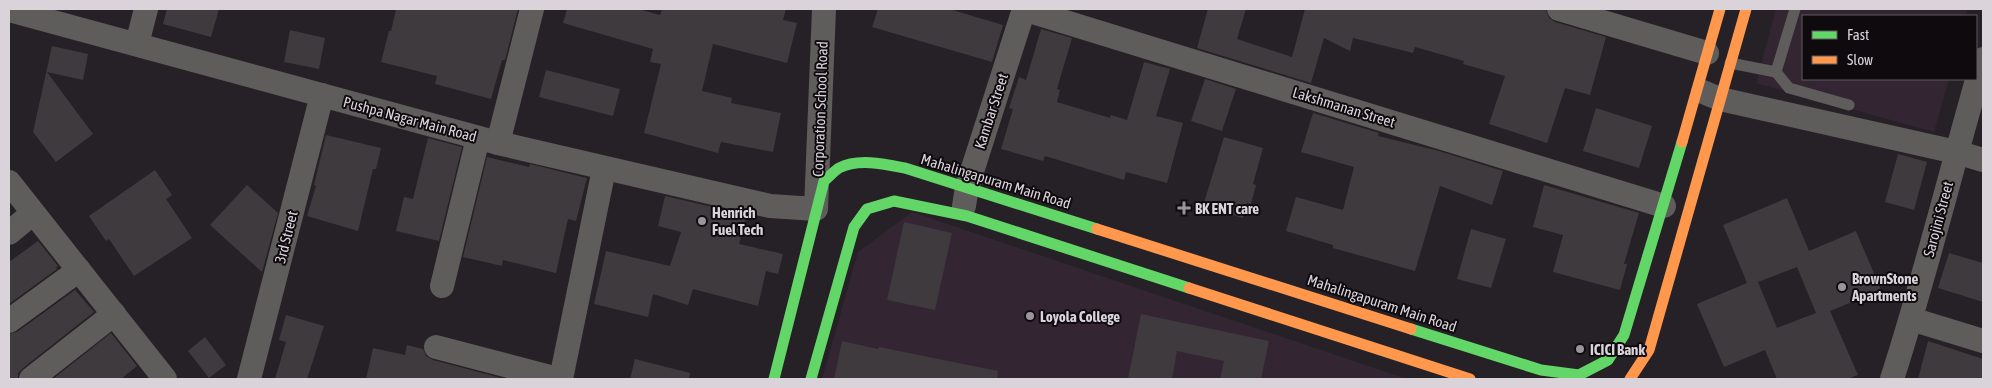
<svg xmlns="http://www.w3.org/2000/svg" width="1992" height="388" font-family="'Asap Condensed',sans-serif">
  <rect width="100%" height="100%" fill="#262126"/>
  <!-- built -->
  <g fill="#332532">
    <polygon points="1776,9 1968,9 1966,16 1803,16 1803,79 1949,79 1934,132 1756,83"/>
    <polygon points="912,212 1407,379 822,379 858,252"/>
  </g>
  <!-- building -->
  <g fill="#3e3a3e" fill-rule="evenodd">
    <polygon points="167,9 219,9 211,37 163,24"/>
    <polygon points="396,9 518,9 505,60 502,60 491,99 435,84 437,76 381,62 389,31 391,31"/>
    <polygon points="567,9 638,9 660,15 662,9 786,9 783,20 797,23 787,63 713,44 702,91 732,98 731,103 781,113 773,152 721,142 718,153 644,133 661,64 650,62 653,49 563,23"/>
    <polygon points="878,9 949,9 1003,25 992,62 872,27"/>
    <polygon points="1208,9 1246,9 1237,39 1292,57 1305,9 1542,9 1546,10 1549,18 1555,22 1606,37 1590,95 1565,88 1547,143 1489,124 1505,76 1463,64 1464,61 1415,47 1413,53 1353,38 1350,51 1324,38 1311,83 1197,48"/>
    <polygon points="1041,29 1072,38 1057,89 1060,90 1057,102 1110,118 1111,115 1127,120 1144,62 1170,69 1156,116 1183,123 1167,183 1126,172 1124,180 1045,156 1043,161 1001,149 1013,109 1009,108 1019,77 1026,80"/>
    <polygon points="290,30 325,38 319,69 284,62"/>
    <polygon points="52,46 88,54 83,80 47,72 93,134 56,162 33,132"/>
    <polygon points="546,70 620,89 613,116 539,97"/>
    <polygon points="1205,79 1236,89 1222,131 1191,121"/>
    <polygon points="1596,108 1652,126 1639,168 1583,151"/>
    <polygon points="1313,113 1379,133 1378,136 1439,151 1503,171 1492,205 1440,186 1415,271 1333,248 1333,245 1286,231 1296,197 1343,210 1354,167 1301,152"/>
    <polygon points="326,135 381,148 376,169 373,169 358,231 307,216 316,186 314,185"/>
    <polygon points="1224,137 1263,148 1253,184 1256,185 1251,204 1247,203 1243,218 1203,206"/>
    <polygon points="428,138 462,147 439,241 396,231 404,197 413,199"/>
    <polygon points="1898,154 1927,162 1914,210 1885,202"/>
    <polygon points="487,157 529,167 530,164 587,178 576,221 568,219 556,273 503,260 502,266 463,257"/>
    <polygon points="155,170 172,195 166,199 192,238 134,276 109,239 106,241 89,216"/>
    <polygon points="247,185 278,213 262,272 210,225"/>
    <polygon points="1544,185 1639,213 1624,264 1627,264 1620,290 1553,272 1563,235 1533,227"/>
    <polygon points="665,196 747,215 739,244 783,254 778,274 766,271 758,306 693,289 688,305 653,294 648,317 594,304 606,251 670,266 681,232 658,226"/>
    <path d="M1787,198L1809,251L1856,231L1881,290L1830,311L1858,375L1847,379H1777L1765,350L1724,367L1697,304L1747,283L1723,225ZM1797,267L1816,313L1777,328L1758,282Z"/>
    <polygon points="904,222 952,233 935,310 887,300"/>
    <polygon points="1471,229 1506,239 1491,288 1457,279"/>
    <polygon points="38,241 58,266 56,268 57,269 9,304 9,262"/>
    <polygon points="1949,253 1983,263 1983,302 1938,288"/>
    <polygon points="75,290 94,312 23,368 18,373 18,379 9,379 9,334 17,332"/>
    <polygon points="1141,314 1269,341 1261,379 1220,379 1224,361 1177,351 1172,379 1128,379"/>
    <polygon points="286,315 324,326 307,379 275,379 286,342 279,340"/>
    <polygon points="111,333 137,366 121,379 53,379"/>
    <polygon points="205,337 226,365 209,378 188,351"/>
    <polygon points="842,341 878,349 879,347 998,371 997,379 834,379"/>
    <polygon points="1928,341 1983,359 1983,379 1918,379"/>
    <polygon points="407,345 423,349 426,356 433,360 505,379 366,379 373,348 405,355"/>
    <polygon points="635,359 690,373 689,379 630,379"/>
  </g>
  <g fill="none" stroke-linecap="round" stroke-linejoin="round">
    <!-- lane -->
    <g stroke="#5f5c5c" stroke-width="11">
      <polyline points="1795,9 1776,72 1789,88 1849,105"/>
      <polyline points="1730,63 1776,72"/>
    </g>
    <!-- street -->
    <g stroke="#5f5c5c" stroke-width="24">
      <polyline points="1023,9 1664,206"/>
      <polyline points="1559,9 1707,53"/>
      <polyline points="9,10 498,143 770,206 816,209 824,9"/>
      <polyline points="137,44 146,9"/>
      <polyline points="1703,92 1720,99 1956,152 1983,160"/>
      <polyline points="498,143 532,9"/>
      <polyline points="9,182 165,379"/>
      <polyline points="964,206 967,187 1024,9"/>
      <polyline points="9,233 33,213"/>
      <polyline points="442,286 478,138"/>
      <polyline points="1911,319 1983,341"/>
      <polyline points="9,321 79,270"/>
      <polyline points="436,347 558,379"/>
      <polyline points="31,379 114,314"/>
      <polyline points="249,379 322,95"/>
      <polyline points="561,379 604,169"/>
      <path d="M1892,379C1926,274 1952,166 1983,59"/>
    </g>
    <!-- fast -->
    <g stroke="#63d668" stroke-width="11">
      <polyline points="1411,329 1541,370 1579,375 1608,360 1624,335 1682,142"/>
      <path d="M774,379L824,181C829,177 833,172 839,168C858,158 885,164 905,168L1097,229"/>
      <polyline points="811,379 854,227 867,209 894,201 967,216 1189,288"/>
    </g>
    <!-- slow -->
    <g stroke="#ff974d" stroke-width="11">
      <polyline points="1682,142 1720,9"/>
      <polyline points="1097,229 1411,329"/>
      <polyline points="1189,288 1470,379"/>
      <polyline points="1630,379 1649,350 1746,9"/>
    </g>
  </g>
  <!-- markers -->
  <g fill="#9b959b" stroke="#0e0a0e" stroke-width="2">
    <path d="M1181.5 200.5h5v5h5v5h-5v5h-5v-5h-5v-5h5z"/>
    <circle cx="702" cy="221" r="5"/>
    <circle cx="1842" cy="287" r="5"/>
    <circle cx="1030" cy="316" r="5"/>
    <circle cx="1580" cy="349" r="5"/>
  </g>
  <g text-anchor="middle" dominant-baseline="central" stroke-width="4" stroke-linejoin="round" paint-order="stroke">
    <!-- street labels -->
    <g font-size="15" fill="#dad4da" stroke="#0e0a0e">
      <text transform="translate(1344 107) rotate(17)">Lakshmanan Street</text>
      <text transform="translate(820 109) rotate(-88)">Corporation School Road</text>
      <text transform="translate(991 111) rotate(-72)">Kambar Street</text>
      <text transform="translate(410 119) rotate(15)">Pushpa Nagar Main Road</text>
      <text transform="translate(996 181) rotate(17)">Mahalingapuram Main Road</text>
      <text transform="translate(1938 219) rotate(-75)">Sarojini Street</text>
      <text transform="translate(286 237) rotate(-76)">3rd Street</text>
      <text transform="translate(1382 303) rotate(18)">Mahalingapuram Main Road</text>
    </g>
    <!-- poi labels -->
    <g font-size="15" font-weight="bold" fill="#dad4da" stroke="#0e0a0e" text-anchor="start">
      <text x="1195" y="208">BK ENT care</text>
      <text x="712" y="212">Henrich<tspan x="712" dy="17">Fuel Tech</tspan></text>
      <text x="1852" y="278">BrownStone<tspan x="1852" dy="17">Apartments</tspan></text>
      <text x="1040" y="316">Loyola College</text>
      <text x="1590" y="349">ICICI Bank</text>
    </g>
  </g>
  <!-- border -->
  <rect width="1992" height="388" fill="none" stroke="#dad4da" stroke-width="20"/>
  <!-- legend -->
  <rect x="1802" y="15" width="175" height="65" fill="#0e0a0e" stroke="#605b60"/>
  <rect x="1812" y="31" width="25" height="8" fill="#63d668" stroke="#605b60"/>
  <text x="1847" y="40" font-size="15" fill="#dad4da">Fast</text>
  <rect x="1812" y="56" width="25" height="8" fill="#ff974d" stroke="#605b60"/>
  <text x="1847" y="65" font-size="15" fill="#dad4da">Slow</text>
</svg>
